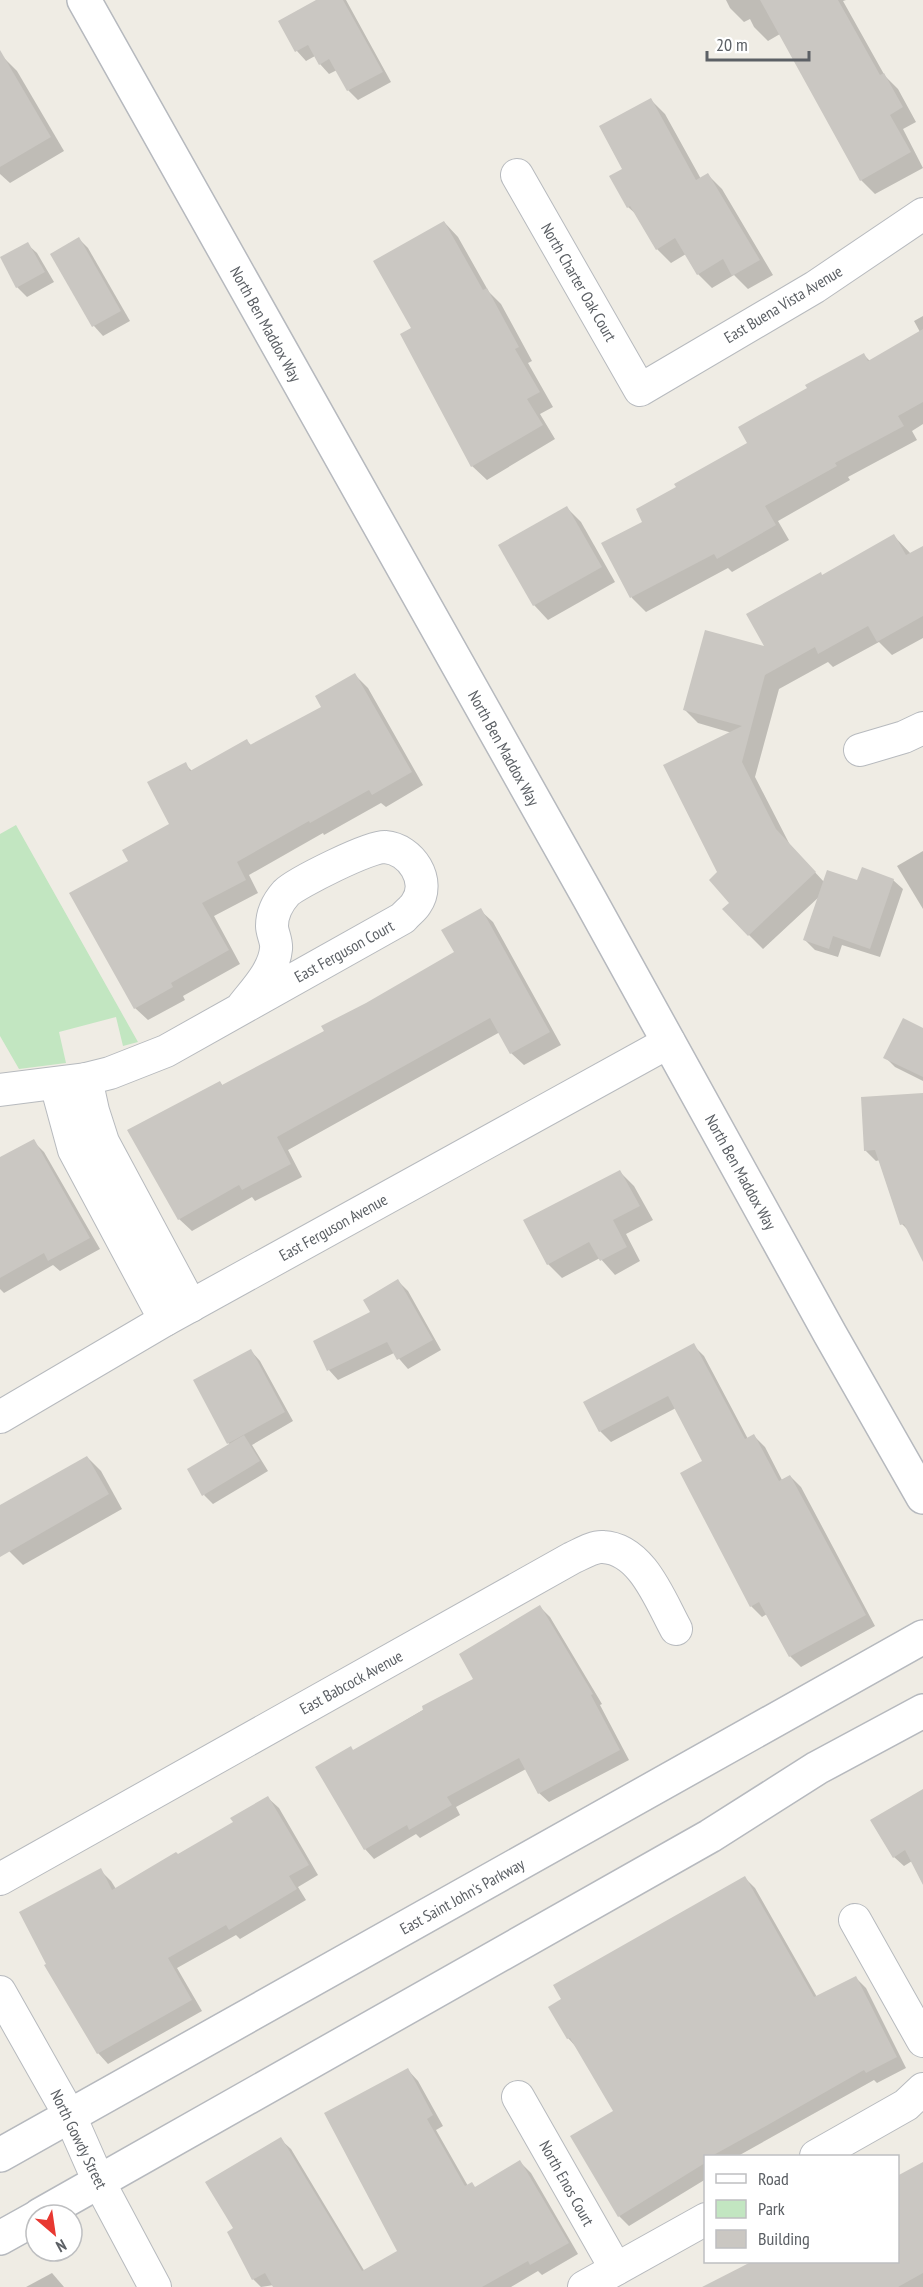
<svg xmlns="http://www.w3.org/2000/svg" width="923" height="2287" font-family="'PT Sans Narrow',sans-serif">
  <rect width="100%" height="100%" fill="#efece4"/>
  <!-- green -->
  <polygon fill="#c2e6c1" points="16,825 138,1042 123,1046 116,1017 59,1032 66,1063 19,1069 0,1036 0,834"/>
  <!-- shadow -->
  <g fill="#0003">
    <polygon points="319,0 346,0 391,82 358,100 348,90 337,70 329,74 320,64 315,56 306,61 297,51 280,21"/>
    <polygon points="726,0 846,0 843,1 885,76 898,89 916,122 903,129 923,168 875,194 861,180 780,34 768,41 754,27 750,19 744,22 730,8"/>
    <polygon points="3,57 17,71 64,151 10,183 0,174 0,59"/>
    <polygon points="651,100 665,114 701,179 708,175 722,189 773,275 748,289 734,275 712,288 698,274 686,254 671,263 657,249 638,216 628,207 624,169"/>
    <polygon points="444,222 458,237 489,292 501,304 532,361 528,363 553,407 540,414 555,439 487,480 472,466"/>
    <polygon points="79,239 88,248 130,321 103,336 94,326 52,254"/>
    <polygon points="27,244 37,253 54,282 27,297 17,287"/>
    <polygon points="923,316 923,424 912,431 917,440 848,477 850,480 778,521 789,540 732,572 728,568 646,612 632,598 603,544 644,522 678,488 749,444 864,355 870,361 920,332 914,321"/>
    <polygon points="567,508 581,522 615,582 548,620 534,605"/>
    <polygon points="894,536 911,554 923,548 923,638 892,655 879,642 833,667 828,662 779,689 755,777 790,845 824,882 893,880 903,889 880,957 842,945 838,957 815,950 805,940 820,896 763,949 724,910 732,903 719,873 732,733 698,723 684,709 767,649 823,576"/>
    <polygon points="355,675 368,688 423,785 386,807 381,803 324,835 323,833 249,875 258,893 214,916 240,964 183,996 185,1000 148,1020 135,1008 130,861 171,825 185,764 193,772 247,741 252,746 323,707"/>
    <polygon points="923,851 923,909 897,866"/>
    <polygon points="480,910 493,922 561,1045 524,1065 511,1053 500,1032 288,1150 302,1177 255,1201 252,1197 192,1231 179,1219 220,1082 223,1086 326,1031 456,953"/>
    <polygon points="923,1030 923,1081 895,1067 885,1057"/>
    <polygon points="923,1095 923,1258 910,1232 902,1224 880,1160 876,1161 865,1150"/>
    <polygon points="33,1141 44,1152 100,1249 60,1271 53,1265 4,1293 0,1289 0,1159"/>
    <polygon points="620,1172 634,1186 653,1220 626,1234 640,1261 615,1275 600,1258 562,1278 548,1264"/>
    <polygon points="398,1281 408,1291 441,1350 408,1369 394,1353 338,1380 329,1370 315,1342 372,1313"/>
    <polygon points="693,1345 704,1356 748,1439 754,1436 765,1447 782,1480 790,1476 801,1487 875,1626 801,1667 790,1656 767,1614 762,1617 751,1606 682,1474 704,1462 676,1408 611,1442 600,1431"/>
    <polygon points="251,1351 260,1361 293,1421 252,1445 268,1471 213,1504 204,1495 231,1445 228,1443"/>
    <polygon points="87,1457 101,1471 122,1509 23,1565 9,1551 0,1536 0,1507"/>
    <polygon points="540,1607 550,1617 602,1704 600,1705 629,1760 549,1802 539,1793 526,1769 456,1807 460,1815 420,1838 416,1834 374,1859 365,1849 354,1751 475,1679"/>
    <polygon points="923,1790 923,1882 912,1861 904,1866 894,1857"/>
    <polygon points="268,1798 279,1808 318,1875 298,1887 306,1900 240,1939 236,1935 177,1968 202,2011 108,2064 98,2053 100,1870 111,1881 116,1889 235,1823"/>
    <polygon points="745,1878 755,1888 817,1997 856,1978 866,1988 906,2068 877,2083 874,2080 738,2156 706,2156 706,2179 629,2226 619,2216 615,2112 577,2048 568,2038 563,2000"/>
    <polygon points="408,2070 418,2081 443,2126 436,2130 468,2186 476,2188 520,2162 531,2173 578,2254 542,2275 538,2271 511,2287 275,2287 274,2285 261,2287 253,2279 229,2232 235,2229 280,2139 291,2149 365,2272 399,2252"/>
    <polygon points="923,2164 923,2287 705,2287 752,2262 898,2262"/>
    <polygon points="52,2273 64,2287 26,2287"/>
  </g>
  <!-- building -->
  <g fill="#cac7c2">
    <polygon points="316,0 343,0 383,72 347,91 329,59 319,65 308,45 295,52 278,21"/>
    <polygon points="760,0 838,0 880,75 884,73 903,107 890,115 911,152 860,181"/>
    <polygon points="0,50 51,137 0,167"/>
    <polygon points="651,98 696,180 708,173 760,260 732,276 723,259 697,275 675,238 656,250 630,206 627,208 609,176 622,169 599,126"/>
    <polygon points="444,221 483,290 487,288 519,347 515,349 540,392 527,399 543,425 471,467 400,334 411,328 373,261"/>
    <polygon points="79,237 121,311 92,327 50,254"/>
    <polygon points="28,242 45,272 16,288 0,257"/>
    <polygon points="923,329 923,402 898,416 904,426 835,463 837,466 765,506 776,525 717,559 714,554 630,598 601,543 642,522 636,509 676,487 674,484 747,443 738,427 807,388 805,385 864,353 868,361"/>
    <polygon points="567,506 602,567 533,606 498,545"/>
    <polygon points="894,534 906,555 923,546 923,616 877,642 868,626 818,654 815,647 765,675 742,762 776,829 816,872 748,936 722,909 729,903 709,880 717,872 663,765 742,726 683,710 705,630 764,646 746,614 821,572 822,575"/>
    <polygon points="355,673 412,772 372,795 369,790 310,823 309,821 237,862 246,880 202,903 229,950 171,983 173,987 134,1009 69,893 128,861 122,850 169,824 147,782 186,762 190,771 247,739 250,745 321,707 315,696"/>
    <polygon points="862,867 894,879 870,949 833,936 829,949 803,940 827,870 857,880"/>
    <polygon points="481,908 550,1032 510,1054 490,1018 277,1137 291,1164 242,1190 239,1185 178,1220 127,1130 220,1081 222,1085 324,1031 321,1026 366,1003 454,952 441,930"/>
    <polygon points="903,1018 923,1028 923,1077 883,1058"/>
    <polygon points="923,1093 923,1262 904,1224 900,1225 875,1150 864,1151 861,1097"/>
    <polygon points="34,1139 90,1238 48,1261 44,1253 0,1278 0,1157"/>
    <polygon points="620,1170 640,1206 613,1220 627,1247 600,1261 589,1242 547,1265 523,1220"/>
    <polygon points="398,1279 433,1340 397,1360 387,1342 327,1371 313,1341 370,1312 363,1300"/>
    <polygon points="694,1343 745,1439 754,1434 779,1481 790,1475 866,1615 789,1657 759,1602 750,1607 680,1473 702,1461 668,1396 599,1432 583,1402"/>
    <polygon points="251,1349 285,1412 227,1444 193,1380"/>
    <polygon points="244,1435 260,1461 202,1496 187,1469"/>
    <polygon points="87,1456 109,1494 0,1557 0,1505"/>
    <polygon points="540,1605 593,1694 591,1695 620,1750 538,1794 519,1758 447,1797 452,1805 409,1830 407,1825 364,1850 315,1767 351,1746 353,1750 423,1710 422,1706 473,1679 459,1654"/>
    <polygon points="923,1789 923,1885 905,1850 893,1858 870,1820"/>
    <polygon points="268,1796 309,1865 289,1876 297,1889 229,1930 226,1925 168,1958 192,2000 97,2054 44,1965 46,1964 19,1912 101,1868 112,1890 176,1852 178,1854 233,1822 230,1818"/>
    <polygon points="745,1876 814,1997 856,1976 897,2057 866,2073 864,2070 757,2131 710,2157 705,2157 705,2163 618,2217 570,2136 613,2111 570,2038 567,2039 548,2007 561,1999 553,1985"/>
    <polygon points="408,2068 433,2115 427,2119 465,2186 472,2182 475,2187 520,2160 569,2243 530,2265 528,2261 482,2287 273,2287 265,2273 252,2280 227,2232 233,2228 205,2182 281,2137 362,2271 397,2251 324,2113"/>
    <polygon points="923,2162 923,2273 898,2287 702,2287 751,2262 897,2262 897,2176"/>
  </g>
  <g fill="none" stroke-linecap="round" stroke-linejoin="round">
    <defs>
      <g id="street">
        <polyline points="517,175 640,390 815,287 923,214"/>
        <polyline points="860,750 904,737 923,728"/>
        <polyline points="86,1079 93,1111 103,1142 191,1306"/>
        <polyline points="56,1084 74,1150 165,1320"/>
        <path d="M0,1090L86,1079L110,1073L166,1051L403,918C407,913 413,909 416,904C432,881 411,849 385,847C372,845 296,883 286,893C278,902 272,914 272,926C272,933 277,941 276,949C274,971 255,990 242,1007"/>
        <polyline points="0,1417 165,1320 669,1042"/>
        <path d="M0,1879L572,1558C581,1554 594,1546 603,1547C642,1549 660,1600 676,1629"/>
        <polyline points="855,1920 923,2041"/>
        <polyline points="0,1992 70,2116 99,2182 155,2287"/>
        <polyline points="518,2097 616,2269"/>
        <polyline points="816,2156 906,2105 923,2089"/>
        <polyline points="584,2287 706,2219"/>
      </g>
      <g id="secondary">
        <polyline points="84,0 589,898 830,1334 923,1497"/>
        <polyline points="0,2155 923,1637"/>
        <polyline points="40,2215 710,1836 817,1768 923,1711"/>
        <polyline points="0,2238 36,2218"/>
      </g>
    </defs>
    <!-- street casing -->
    <use href="#street" stroke="#b7babe" stroke-width="34"/>
    <!-- secondary casing -->
    <use href="#secondary" stroke="#b6b9be" stroke-width="36"/>
    <!-- street -->
    <use href="#street" stroke="#fff" stroke-width="32"/>
    <!-- secondary -->
    <use href="#secondary" stroke="#fff" stroke-width="33"/>
  </g>
  <g text-anchor="middle" dominant-baseline="central" stroke-width="5" stroke-linejoin="round" paint-order="stroke">
    <!-- street labels -->
    <g font-size="16" fill="#5c6065" stroke="#fff">
      <text transform="translate(579 282) rotate(60)">North Charter Oak Court</text>
      <text transform="translate(783 304) rotate(-31)">East Buena Vista Avenue</text>
      <text transform="translate(266 324) rotate(61)">North Ben Maddox Way</text>
      <text transform="translate(504 748) rotate(61)">North Ben Maddox Way</text>
      <text transform="translate(344 951) rotate(-29)">East Ferguson Court</text>
      <text transform="translate(741 1172) rotate(61)">North Ben Maddox Way</text>
      <text transform="translate(333 1227) rotate(-29)">East Ferguson Avenue</text>
      <text transform="translate(351 1682) rotate(-29)">East Babcock Avenue</text>
      <text transform="translate(462 1896) rotate(-29)">East Saint John's Parkway</text>
      <text transform="translate(79 2139) rotate(64)">North Gowdy Street</text>
      <text transform="translate(567 2183) rotate(61)">North Enos Court</text>
    </g>
  </g>
  <!-- legend -->
  <rect x="704" y="2155" width="195" height="108" fill="#ffffff" stroke="#bebfc1" stroke-width="1.5"/>
  <rect x="716" y="2174" width="30" height="9" fill="#ffffff" stroke="#bebfc1" stroke-width="1.5"/>
  <text x="758" y="2185" font-size="18" fill="#5c6065">Road</text>
  <rect x="716" y="2200" width="30" height="18" fill="#c2e6c1" stroke="#bebfc1" stroke-width="1.5"/>
  <text x="758" y="2215" font-size="18" fill="#5c6065">Park</text>
  <rect x="716" y="2230" width="30" height="18" fill="#cac7c2" stroke="#bebfc1" stroke-width="1.5"/>
  <text x="758" y="2245" font-size="18" fill="#5c6065">Building</text>
  <!-- north arrow -->
  <g transform="translate(54 2233) rotate(151)"><circle r="28" fill="#ffffff" stroke="#bebfc1" stroke-width="1.5"/>
  <path d="M0-4.5L10 22L0 15L-10 22Z" fill="#e83831"/>
  <text y="-9" font-size="16" font-weight="bold" text-anchor="middle" fill="#5c6065">N</text>
  </g>
  <!-- scale -->
  <path d="M707 51v9h102v-9" fill="none" stroke="#5c6065" stroke-width="3"/>
  <text x="716" y="51" font-size="18" fill="#5c6065" stroke="#ffffff" stroke-width="4.5" paint-order="stroke">20 m</text>
</svg>
